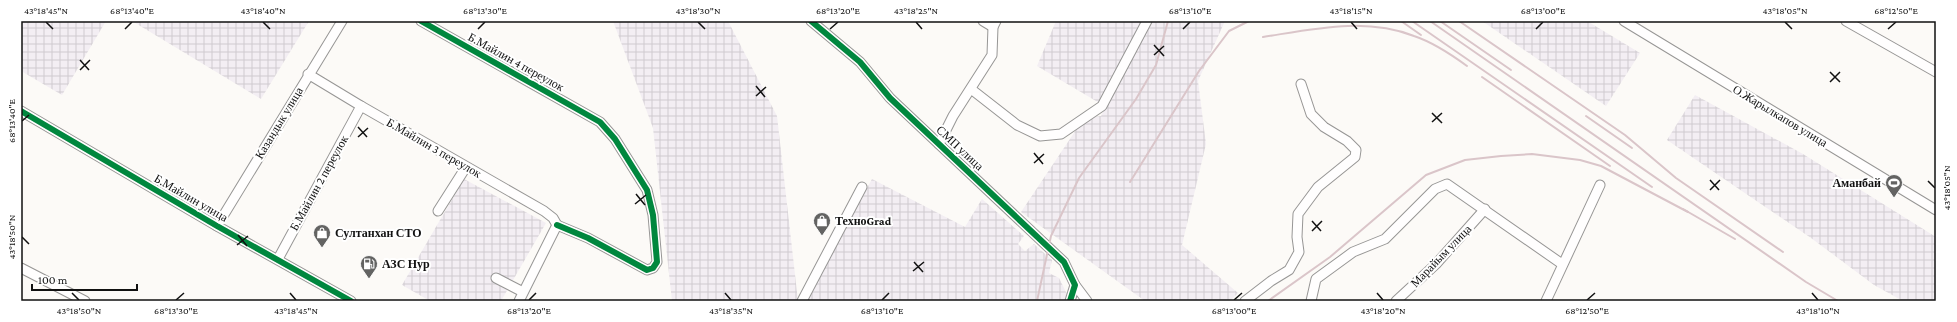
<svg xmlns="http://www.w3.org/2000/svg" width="1957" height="322" font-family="'Crimson Pro',serif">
  <defs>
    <pattern id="industrial-grid" width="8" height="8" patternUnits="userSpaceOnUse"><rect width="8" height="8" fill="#f3eef3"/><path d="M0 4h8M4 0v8" fill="none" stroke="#cfcbcf"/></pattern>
  </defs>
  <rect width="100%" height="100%" fill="#fcfaf7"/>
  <!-- industrial -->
  <g fill="url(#industrial-grid)">
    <polygon points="21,21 106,21 62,95 21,71"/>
    <polygon points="132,21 309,21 261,99"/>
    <polygon points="613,21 728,21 777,116 798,301 672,301 653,128"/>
    <polygon points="1056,21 1144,21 1101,104 1037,66"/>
    <polygon points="1150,21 1225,21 1198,81 1206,144 1182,245 1238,293 1230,301 1145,301 1021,212 1080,124 1087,118 1101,116"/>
    <polygon points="1482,21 1587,21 1640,53 1606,106"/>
    <polygon points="1695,95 1803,154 1936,237 1936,301 1903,301 1874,285 1811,238 1667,140"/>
    <polygon points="464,179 546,223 501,301 430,301 402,285"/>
    <polygon points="872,179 965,227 982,199 1024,236 1018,244 1025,251 1034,244 1052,260 1049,273 1059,278 1067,294 1064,301 806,301"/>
  </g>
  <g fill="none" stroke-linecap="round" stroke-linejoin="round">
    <defs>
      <g id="minor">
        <polyline points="421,21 600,122 615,139 647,190 653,215 657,262 653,268 647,270 588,238 557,225"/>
        <polyline points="811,21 860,62 890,98 1064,262 1075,285 1070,301"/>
        <polyline points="983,21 993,27"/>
        <polyline points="1624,21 1936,210"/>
        <polyline points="1846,21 1936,72"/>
        <polyline points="308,74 361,106 544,211 553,218 557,225"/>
        <polyline points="971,89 1017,125 1040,136 1061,134 1102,106 1147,21"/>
        <polyline points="21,111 217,226 351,301"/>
        <polyline points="939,144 953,116 992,55 993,27 996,21"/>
        <polyline points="438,211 466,167"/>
        <polyline points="217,226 342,21"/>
        <polyline points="278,259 361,106"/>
        <polyline points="21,268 85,301"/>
        <polyline points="496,278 523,292"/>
        <polyline points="1075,285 1087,301"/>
        <polyline points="519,301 557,225"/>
        <polyline points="802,301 862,187"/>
        <polyline points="1245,301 1271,281 1289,270 1299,252 1297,237 1298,214 1318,187 1355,157 1356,150 1347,141 1324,127 1311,114 1301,84"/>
        <polyline points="1311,301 1316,279 1353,252 1385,239 1435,189 1447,184 1562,264"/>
        <polyline points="1396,301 1436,264 1485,209"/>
        <polyline points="1546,301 1600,185"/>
      </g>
    </defs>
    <!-- minor casing -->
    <use href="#minor" stroke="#979695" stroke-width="11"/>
    <!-- minor -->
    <use href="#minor" stroke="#fffefe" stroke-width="9"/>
    <!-- rail -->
    <g stroke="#dac5c9" stroke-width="2">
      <polyline points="1401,21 1421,35"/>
      <polyline points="1412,21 1652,187"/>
      <polyline points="1430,21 1806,282 1838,301"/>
      <polyline points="1440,21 1511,70"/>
      <polyline points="1459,21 1625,135 1676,178 1783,252"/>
      <path d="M1263,37C1314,29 1365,17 1414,36C1432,42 1452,55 1467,66"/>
      <polyline points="1482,77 1610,166"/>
      <polyline points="1586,116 1632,148"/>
      <polyline points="1130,182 1199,71 1229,31 1249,21"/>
      <polyline points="1683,209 1735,239"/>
      <polyline points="1037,301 1051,236 1079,178 1136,99 1156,65 1168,21"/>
      <polyline points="1268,301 1330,257 1426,175 1465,160 1501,156 1532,154 1580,160 1601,166 1688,212"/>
    </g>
    <defs>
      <g id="cycleway">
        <polyline points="421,21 600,122 615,139 647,190 653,215 657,262 653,268 647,270 588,238 557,225"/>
        <polyline points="811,21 860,62 890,98 1064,262 1075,285 1070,301"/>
        <polyline points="21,111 217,226 351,301"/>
      </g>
    </defs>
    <!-- cycleway casing -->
    <use href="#cycleway" stroke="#fff" stroke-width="8"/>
    <!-- cycleway -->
    <use href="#cycleway" stroke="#00873e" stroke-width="6"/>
  </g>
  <!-- ticks -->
  <path fill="none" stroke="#111" stroke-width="1.5" d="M46,22L53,29M263,22L270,29M698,22L705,29M916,22L922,29M1351,22L1357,29M1785,22L1792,29M125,29L132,22M478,29L485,22M830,29L838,22M1183,29L1190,22M1536,29L1543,22M1888,29L1896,22M1154,45L1164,56M1154,55L1164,46M80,60L89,70M80,70L90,60M1830,72L1840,82M1830,82L1840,72M756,86L765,97M756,96L766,87M1432,113L1442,123M22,121L29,115M1432,122L1442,113M358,127L367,137M358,137L368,128M1034,153L1043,164M1034,163L1044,154M1710,180L1719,190M1928,181L1935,188M1710,190L1720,180M636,194L645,205M635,204L646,195M1312,221L1321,231M1312,231L1322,221M238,235L247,246M22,237L29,244M237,245L248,236M914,262L923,272M913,271L924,262M72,293L79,300M290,293L296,300M725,293L731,300M1377,293L1383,300M1812,293L1818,300M176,300L184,293M529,300L536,293M882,300L889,293M1234,300L1242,293M1587,300L1595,293"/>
  <!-- icons -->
  <defs>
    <symbol id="stadium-pin" viewBox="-11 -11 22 30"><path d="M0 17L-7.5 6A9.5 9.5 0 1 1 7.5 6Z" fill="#636362" stroke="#fff"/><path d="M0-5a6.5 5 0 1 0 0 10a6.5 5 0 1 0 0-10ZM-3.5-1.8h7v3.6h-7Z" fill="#fff"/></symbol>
    <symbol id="shop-pin" viewBox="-11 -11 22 30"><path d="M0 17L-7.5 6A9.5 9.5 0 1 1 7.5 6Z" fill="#636362" stroke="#fff"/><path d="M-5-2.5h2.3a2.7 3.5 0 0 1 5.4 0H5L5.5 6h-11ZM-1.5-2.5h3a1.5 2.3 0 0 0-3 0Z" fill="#fff"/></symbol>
    <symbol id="fuel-pin" viewBox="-11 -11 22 30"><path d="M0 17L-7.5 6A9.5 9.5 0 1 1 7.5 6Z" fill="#636362" stroke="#fff"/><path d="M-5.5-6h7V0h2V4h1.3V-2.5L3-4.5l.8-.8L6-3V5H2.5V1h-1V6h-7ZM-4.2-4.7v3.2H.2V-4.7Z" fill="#fff"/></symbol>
  </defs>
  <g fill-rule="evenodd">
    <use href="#stadium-pin" x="1884" y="173" width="20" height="27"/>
    <use href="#shop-pin" x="812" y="211" width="20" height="27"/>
    <use href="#shop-pin" x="312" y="223" width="20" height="27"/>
    <use href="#fuel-pin" x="359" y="254" width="20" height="27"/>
  </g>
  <g text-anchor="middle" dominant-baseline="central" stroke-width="4" stroke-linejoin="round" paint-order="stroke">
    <!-- street labels -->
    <g font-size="12" fill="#111" stroke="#fff">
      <text transform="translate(516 62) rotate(29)">Б.Майлин 4 переулок</text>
      <text transform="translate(1780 116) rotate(31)">О.Жарылкапов улица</text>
      <text transform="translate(279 123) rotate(-59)">Казандык улица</text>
      <text transform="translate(434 148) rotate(30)">Б.Майлин 3 переулок</text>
      <text transform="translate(960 148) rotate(43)">СМП улица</text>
      <text transform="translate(319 183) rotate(-61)">Б.Майлин 2 переулок</text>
      <text transform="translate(191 198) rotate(30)">Б.Майлин улица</text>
      <text transform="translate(1441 256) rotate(-46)">Марайым улица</text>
    </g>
    <!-- poi labels -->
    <g font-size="12" font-weight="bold" fill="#111" stroke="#fff" text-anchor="start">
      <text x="1881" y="183" text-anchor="end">Аманбай</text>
      <text x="835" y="221">ТехноGrad</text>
      <text x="335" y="233">Султанхан СТО</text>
      <text x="382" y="264">АЗС Нур</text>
    </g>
  </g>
  <!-- border -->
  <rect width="1957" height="322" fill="none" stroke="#ffffff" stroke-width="44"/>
  <!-- scale -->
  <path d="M32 284v6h105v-6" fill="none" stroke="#111111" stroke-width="2"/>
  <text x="38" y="284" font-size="12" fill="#111111" stroke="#ffffff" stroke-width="3" paint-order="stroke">100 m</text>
  <rect x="22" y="22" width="1913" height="278" fill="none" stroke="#111" stroke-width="1.5"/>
  <g font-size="10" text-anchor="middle" fill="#111">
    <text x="46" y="14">43°18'45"N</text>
    <text x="132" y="14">68°13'40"E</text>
    <text x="263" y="14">43°18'40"N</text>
    <text x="485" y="14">68°13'30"E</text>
    <text x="698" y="14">43°18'30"N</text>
    <text x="838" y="14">68°13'20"E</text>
    <text x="916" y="14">43°18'25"N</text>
    <text x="1190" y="14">68°13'10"E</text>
    <text x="1351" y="14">43°18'15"N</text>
    <text x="1543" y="14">68°13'00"E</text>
    <text x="1785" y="14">43°18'05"N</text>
    <text x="1896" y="14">68°12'50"E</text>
    <text transform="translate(11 121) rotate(-90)" y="4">68°13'40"E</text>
    <text transform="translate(1946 188) rotate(-90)" y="4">43°18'05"N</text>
    <text transform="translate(11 237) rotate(-90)" y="4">43°18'50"N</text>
    <text x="79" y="314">43°18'50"N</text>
    <text x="176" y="314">68°13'30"E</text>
    <text x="296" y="314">43°18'45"N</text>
    <text x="529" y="314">68°13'20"E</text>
    <text x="731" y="314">43°18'35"N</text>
    <text x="882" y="314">68°13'10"E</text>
    <text x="1234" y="314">68°13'00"E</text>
    <text x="1383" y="314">43°18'20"N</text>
    <text x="1587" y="314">68°12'50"E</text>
    <text x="1818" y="314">43°18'10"N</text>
  </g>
</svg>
